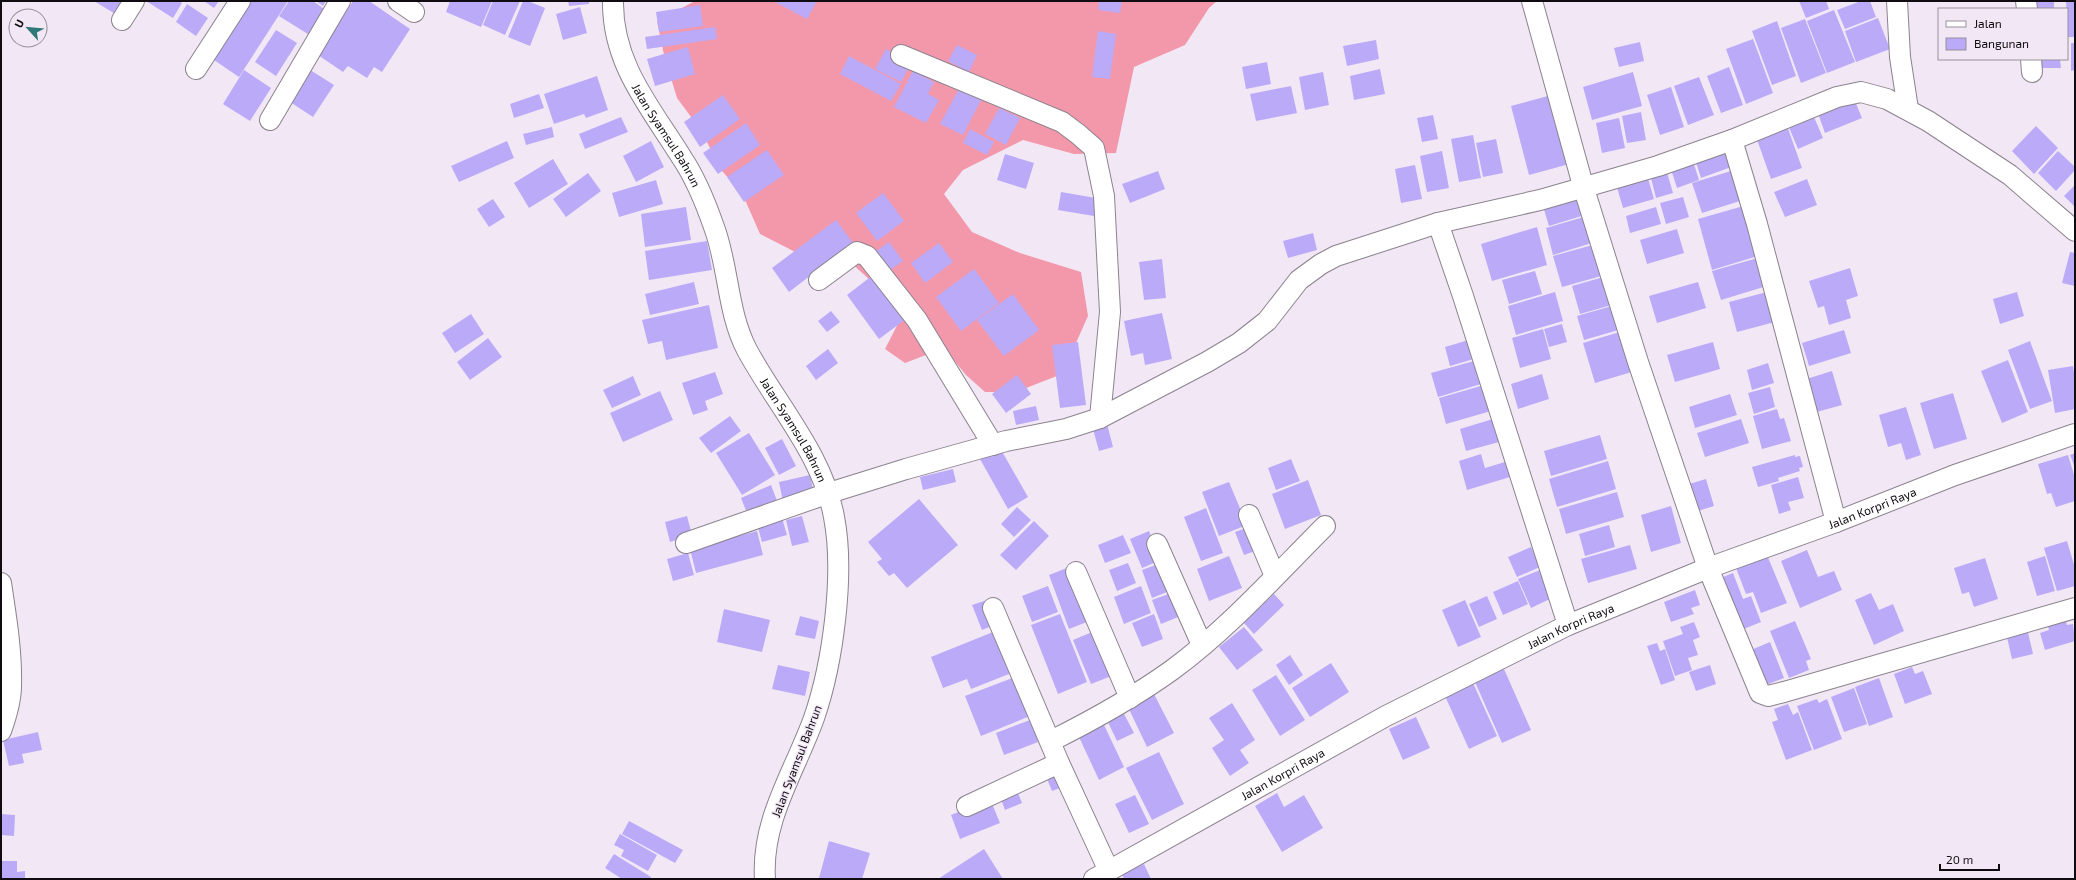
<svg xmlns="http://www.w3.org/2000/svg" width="2076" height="880" font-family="'Exo 2',sans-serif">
  <rect width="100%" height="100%" fill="#f2e8f5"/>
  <!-- forest -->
  <polygon fill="#f398ab" points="695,1 1217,1 1209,8 1185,45 1134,67 1116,153 1074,154 1023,140 963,170 944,194 972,232 1020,253 1081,272 1088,316 1062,374 1016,392 985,392 966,375 944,348 905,363 885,349 907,306 871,281 848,260 807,258 760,234 742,193 722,171 700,129 677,98 664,55 657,21"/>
  <!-- building -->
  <g fill="#bbaaf8">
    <polygon points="94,1 126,1 117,15"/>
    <polygon points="146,1 179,1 182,3 173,18"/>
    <polygon points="204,1 219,1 214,8"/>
    <polygon points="252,1 288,1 239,77 214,60"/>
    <polygon points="289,1 313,1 327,11 311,36 279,16"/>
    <polygon points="316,1 326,1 323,6"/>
    <polygon points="353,1 369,1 410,29 382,72 374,67 367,78 348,66 343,72 318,55"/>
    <polygon points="450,1 492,1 481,27 446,12"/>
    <polygon points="493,1 520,1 505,35 483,25"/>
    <polygon points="523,1 528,1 545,8 530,46 508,37"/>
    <polygon points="568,1 589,1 589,4 569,6"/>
    <polygon points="773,1 817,1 807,19"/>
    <polygon points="1099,1 1122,1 1120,13 1098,10"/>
    <polygon points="1799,1 1826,1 1829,9 1806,18"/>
    <polygon points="1861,1 1870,1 1876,17 1845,29 1837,10"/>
    <polygon points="2054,1 2054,9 2032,9 2032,2"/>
    <polygon points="2066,1 2075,1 2075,37 2068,37"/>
    <polygon points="187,4 208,18 196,36 176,22"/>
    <polygon points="700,5 703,26 659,32 656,12"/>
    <polygon points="580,7 587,33 563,40 556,14"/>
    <polygon points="1834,10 1855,62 1827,73 1807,21"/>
    <polygon points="1878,18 1890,49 1856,62 1845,31"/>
    <polygon points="1805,19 1826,73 1801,83 1781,28"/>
    <polygon points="1777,21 1796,76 1772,85 1752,31"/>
    <polygon points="715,27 717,39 647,49 645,37"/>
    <polygon points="276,30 297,43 276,76 255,62"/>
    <polygon points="1098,31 1116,34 1110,79 1092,77"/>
    <polygon points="1753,39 1773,93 1746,104 1726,49"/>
    <polygon points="1376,40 1379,59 1347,66 1343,46"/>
    <polygon points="1640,42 1644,61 1619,67 1614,48"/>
    <polygon points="2071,43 2075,43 2075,70 2071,71"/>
    <polygon points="957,45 977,55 969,72 948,61"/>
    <polygon points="688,47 695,74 655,86 647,59"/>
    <polygon points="886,49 911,63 901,82 875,69"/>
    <polygon points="849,56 901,84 891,101 840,74"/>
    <polygon points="2041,59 2060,59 2061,68 2042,68"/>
    <polygon points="1267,62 1271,84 1246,89 1242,67"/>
    <polygon points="1729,67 1743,105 1721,113 1707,76"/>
    <polygon points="307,68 334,85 313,117 287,100"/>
    <polygon points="1380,69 1385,94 1354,100 1350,76"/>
    <polygon points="244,70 271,88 250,121 223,104"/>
    <polygon points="913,71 934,82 928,94 939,100 926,123 894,107"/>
    <polygon points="1323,72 1329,105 1305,110 1299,77"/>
    <polygon points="1633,72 1642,106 1592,120 1583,87"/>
    <polygon points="597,76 608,110 586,118 584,114 554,124 544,94"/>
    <polygon points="1699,77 1714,115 1688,125 1674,86"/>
    <polygon points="1291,86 1297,113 1256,121 1250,94"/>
    <polygon points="1671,87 1684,127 1660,135 1647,95"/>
    <polygon points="959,89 981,100 963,135 940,124"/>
    <polygon points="539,94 544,108 514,118 510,104"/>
    <polygon points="1555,94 1573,163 1529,175 1511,106"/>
    <polygon points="1852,94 1862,118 1825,133 1816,108"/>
    <polygon points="723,95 740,119 700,147 684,122"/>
    <polygon points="999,108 1020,118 1006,145 985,134"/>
    <polygon points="1811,110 1823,138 1798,149 1786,120"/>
    <polygon points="1641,112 1646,140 1627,143 1622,116"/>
    <polygon points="1433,115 1438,139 1422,142 1417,118"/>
    <polygon points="621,117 628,132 585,149 579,134"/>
    <polygon points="1619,118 1625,148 1602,153 1596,123"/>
    <polygon points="746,123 760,145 718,174 703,153"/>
    <polygon points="1786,123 1802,168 1771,179 1755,134"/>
    <polygon points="2036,126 2058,148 2034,174 2012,151"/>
    <polygon points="552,127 554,137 526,145 523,134"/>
    <polygon points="970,129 994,142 987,155 963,143"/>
    <polygon points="1473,135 1481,178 1459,182 1451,139"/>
    <polygon points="1496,139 1503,173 1483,177 1476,143"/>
    <polygon points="507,141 514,158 459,182 451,166"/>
    <polygon points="651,141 664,167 636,182 623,156"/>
    <polygon points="1727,145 1734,166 1701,178 1694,156"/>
    <polygon points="767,150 784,175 744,202 727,177"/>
    <polygon points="1442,151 1449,188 1427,192 1420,156"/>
    <polygon points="2058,151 2075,167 2075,170 2056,191 2038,173"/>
    <polygon points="1005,154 1034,163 1026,189 997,180"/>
    <polygon points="1691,155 1699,180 1677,188 1669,163"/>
    <polygon points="553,159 568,184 529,208 514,183"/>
    <polygon points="1415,165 1422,199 1401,203 1395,169"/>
    <polygon points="1666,169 1673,193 1656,198 1650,174"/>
    <polygon points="1734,170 1743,200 1702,213 1692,183"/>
    <polygon points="1158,171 1165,189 1130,203 1122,184"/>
    <polygon points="588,173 601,191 566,217 553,199"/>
    <polygon points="1647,175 1654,199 1623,208 1616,184"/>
    <polygon points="1807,179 1817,205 1785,217 1774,192"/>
    <polygon points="656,180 663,204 619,217 612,193"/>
    <polygon points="2075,185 2075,207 2064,196"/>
    <polygon points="1061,192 1096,198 1094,216 1058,210"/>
    <polygon points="1579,192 1585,215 1549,226 1542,203"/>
    <polygon points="883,193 904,221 877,241 856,213"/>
    <polygon points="1683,197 1689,217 1666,224 1660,203"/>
    <polygon points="493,199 505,217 489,227 477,209"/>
    <polygon points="1747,205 1761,255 1712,270 1698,219"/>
    <polygon points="686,207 691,240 645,247 641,214"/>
    <polygon points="1656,207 1661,224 1630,233 1626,216"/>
    <polygon points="1587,216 1595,242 1553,255 1546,228"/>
    <polygon points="836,220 853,243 789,292 772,268"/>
    <polygon points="1537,227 1547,265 1492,281 1481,244"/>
    <polygon points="1677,229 1684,253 1647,264 1640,240"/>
    <polygon points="1313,233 1317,250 1288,258 1283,241"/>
    <polygon points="707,241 712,270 649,280 645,251"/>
    <polygon points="889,242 903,261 889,271 875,252"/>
    <polygon points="939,243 953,262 925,283 911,263"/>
    <polygon points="1596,244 1605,275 1562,287 1553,256"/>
    <polygon points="2070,252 2075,253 2075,286 2062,283"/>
    <polygon points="1761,257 1770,285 1721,300 1712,271"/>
    <polygon points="1162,259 1166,298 1144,300 1139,262"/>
    <polygon points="1850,268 1858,296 1846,300 1851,318 1829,325 1824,306 1818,308 1809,281"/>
    <polygon points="974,269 999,303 961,331 936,297"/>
    <polygon points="1535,271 1542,294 1509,304 1502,280"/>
    <polygon points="873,275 906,319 879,339 847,295"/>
    <polygon points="1607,276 1615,304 1580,314 1572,286"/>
    <polygon points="694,282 699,304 650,315 645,294"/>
    <polygon points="1698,282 1706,308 1657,323 1649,296"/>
    <polygon points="1555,292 1563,321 1516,335 1508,306"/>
    <polygon points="1767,292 1775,322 1737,332 1729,302"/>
    <polygon points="2017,292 2024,316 2000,324 1993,299"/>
    <polygon points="1013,294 1039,330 1004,356 977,320"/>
    <polygon points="709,305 718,348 666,360 662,341 648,344 642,320"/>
    <polygon points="1615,305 1622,329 1584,340 1577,316"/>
    <polygon points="831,311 840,322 827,332 818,321"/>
    <polygon points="1162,313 1172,359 1145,365 1143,353 1131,356 1124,321"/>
    <polygon points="471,314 484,334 455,353 442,333"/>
    <polygon points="1562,324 1567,342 1549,347 1544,329"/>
    <polygon points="1543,329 1551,359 1520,368 1512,338"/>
    <polygon points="1844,330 1851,353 1809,366 1802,343"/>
    <polygon points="1623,331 1635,371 1595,383 1583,343"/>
    <polygon points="488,338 502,357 470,380 457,362"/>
    <polygon points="1472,339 1477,358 1450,366 1445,347"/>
    <polygon points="2030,341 2052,401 2030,409 2008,350"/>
    <polygon points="1078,342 1086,405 1060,408 1052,345"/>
    <polygon points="1713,342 1720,369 1675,382 1667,355"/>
    <polygon points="828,349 838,363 816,380 806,366"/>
    <polygon points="2008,360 2028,412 2002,423 1981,371"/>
    <polygon points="1474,361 1481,384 1438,397 1431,373"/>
    <polygon points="1768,363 1774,383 1752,390 1747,370"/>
    <polygon points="2073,366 2075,379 2075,409 2055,413 2048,370"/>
    <polygon points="1832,371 1842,405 1813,413 1803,380"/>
    <polygon points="715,372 723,394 705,401 708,410 693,415 682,383"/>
    <polygon points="1542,374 1549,399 1518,409 1511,384"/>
    <polygon points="1017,375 1031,394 1006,413 992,394"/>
    <polygon points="633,376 641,395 612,408 603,390"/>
    <polygon points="1484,385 1491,411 1446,424 1439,398"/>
    <polygon points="1770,387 1775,407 1754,414 1748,393"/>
    <polygon points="660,391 673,420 623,442 610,413"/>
    <polygon points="1953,393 1967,439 1934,449 1920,403"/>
    <polygon points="1730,394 1737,415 1695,428 1689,407"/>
    <polygon points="1036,406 1039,420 1016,425 1013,411"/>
    <polygon points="1906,407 1921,455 1906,460 1901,443 1888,447 1879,415"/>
    <polygon points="1777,409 1780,419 1784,418 1791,441 1762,449 1753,416"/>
    <polygon points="730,416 741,431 711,453 699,438"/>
    <polygon points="1493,419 1499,442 1466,451 1460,429"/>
    <polygon points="1741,419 1749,443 1705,457 1697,433"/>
    <polygon points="1107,424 1113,447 1099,451 1093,429"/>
    <polygon points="749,433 775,475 742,495 716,453"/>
    <polygon points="1600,435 1607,459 1551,476 1544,451"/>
    <polygon points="782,439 796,466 779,475 765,448"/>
    <polygon points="1000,448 1028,497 1008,509 980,459"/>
    <polygon points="2075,453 2075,468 2070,455"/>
    <polygon points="1481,454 1485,468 1505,462 1510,477 1467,490 1459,461"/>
    <polygon points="1795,455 1795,457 1800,456 1803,467 1799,468 1800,471 1778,478 1779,481 1758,487 1752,467"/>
    <polygon points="2068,455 2075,478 2075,501 2056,507 2051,493 2047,494 2038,464"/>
    <polygon points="1291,459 1300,481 1276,490 1268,468"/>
    <polygon points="1608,461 1616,489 1557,507 1549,479"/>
    <polygon points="953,469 956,482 923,490 920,477"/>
    <polygon points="810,475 814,495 783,502 779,482"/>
    <polygon points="1798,477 1804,498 1788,502 1791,510 1779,514 1771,485"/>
    <polygon points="1706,479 1714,506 1698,511 1689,484"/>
    <polygon points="1308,480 1321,515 1285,529 1272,494"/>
    <polygon points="1229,482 1247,525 1219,536 1202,492"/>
    <polygon points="771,485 779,506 749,518 741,498"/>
    <polygon points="1617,492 1624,517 1566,534 1559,509"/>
    <polygon points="919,499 958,545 907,588 894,573 889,576 877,562 882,559 868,542"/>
    <polygon points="1671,506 1681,543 1651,552 1641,515"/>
    <polygon points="1017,507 1031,520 1014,537 1001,524"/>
    <polygon points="1206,508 1223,553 1201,561 1184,517"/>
    <polygon points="687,516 692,535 670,542 665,522"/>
    <polygon points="802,516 809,542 792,546 786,520"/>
    <polygon points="782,518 787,535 762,542 757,524"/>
    <polygon points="1034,521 1049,536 1016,570 1000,555"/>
    <polygon points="1609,525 1615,547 1585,556 1579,534"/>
    <polygon points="1249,527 1258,550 1244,555 1235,532"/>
    <polygon points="757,531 763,555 696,573 690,549"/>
    <polygon points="1149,531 1161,560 1142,568 1130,539"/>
    <polygon points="1123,535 1131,553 1105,563 1098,545"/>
    <polygon points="2067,541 2075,568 2075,586 2057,591 2044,548"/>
    <polygon points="1630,545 1637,569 1588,583 1581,559"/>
    <polygon points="1531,547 1540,567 1517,577 1508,557"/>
    <polygon points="1807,550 1818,577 1834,571 1842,590 1800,608 1781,561"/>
    <polygon points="688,553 694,575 673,581 667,559"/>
    <polygon points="1767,555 1787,603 1761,613 1753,592 1746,594 1736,568"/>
    <polygon points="1229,556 1242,588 1209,601 1197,569"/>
    <polygon points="2045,556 2055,591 2037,596 2027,562"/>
    <polygon points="1985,558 1998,599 1974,607 1969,592 1962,594 1954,568"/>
    <polygon points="1128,563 1136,583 1117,591 1109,570"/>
    <polygon points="1161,563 1172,590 1152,598 1142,570"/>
    <polygon points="1072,566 1092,620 1069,629 1049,575"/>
    <polygon points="1540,570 1552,598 1531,608 1518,579"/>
    <polygon points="1733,573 1743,599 1751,596 1761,622 1739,631 1718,579"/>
    <polygon points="1518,581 1528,604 1503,615 1493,592"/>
    <polygon points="1048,586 1058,612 1032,622 1022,596"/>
    <polygon points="1141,586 1151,613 1124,624 1114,597"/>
    <polygon points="1695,590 1700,605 1691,608 1694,614 1671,622 1664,602"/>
    <polygon points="1174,592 1183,615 1161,624 1152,600"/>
    <polygon points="1871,593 1879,610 1893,604 1904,631 1874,645 1855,600"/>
    <polygon points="1274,594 1284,605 1254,634 1244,623"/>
    <polygon points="1487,596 1497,619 1479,627 1469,604"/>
    <polygon points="987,600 997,624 982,630 972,605"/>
    <polygon points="1465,600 1481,637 1458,647 1442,610"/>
    <polygon points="724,609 770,620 762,652 717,642"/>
    <polygon points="1060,614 1087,682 1058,694 1031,625"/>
    <polygon points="1154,614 1163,639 1142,647 1132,623"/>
    <polygon points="800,616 819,621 815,639 795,635"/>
    <polygon points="2065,618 2067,625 2073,624 2075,641 2045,650 2040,633 2049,630 2047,623"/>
    <polygon points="1795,621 1811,659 1806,661 1809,670 1789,678 1770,631"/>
    <polygon points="1694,622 1700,637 1693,640 1698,655 1688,658 1692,670 1675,676 1663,641 1683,634 1680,627"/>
    <polygon points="1244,627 1263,650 1237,670 1219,647"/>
    <polygon points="2027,628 2033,654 2012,659 2006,633"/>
    <polygon points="998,630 1014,672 971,689 967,679 943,688 931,657"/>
    <polygon points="1097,630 1114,675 1091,684 1073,640"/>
    <polygon points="1770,642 1784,678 1766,685 1744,653"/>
    <polygon points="1657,643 1660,651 1665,649 1675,680 1661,685 1647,646"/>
    <polygon points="1290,655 1303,675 1289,685 1276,665"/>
    <polygon points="1331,663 1349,692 1310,717 1292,688"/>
    <polygon points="778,665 810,672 805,696 772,689"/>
    <polygon points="1710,665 1716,684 1696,691 1689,672"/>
    <polygon points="1912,667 1915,674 1923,671 1932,694 1905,704 1894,674"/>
    <polygon points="1504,669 1531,730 1502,743 1475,682"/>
    <polygon points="1276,675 1305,720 1280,736 1252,690"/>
    <polygon points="1015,677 1030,716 981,736 965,696"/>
    <polygon points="1879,678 1893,717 1869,726 1855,687"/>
    <polygon points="1473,683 1497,736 1469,749 1445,696"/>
    <polygon points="1854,688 1867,724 1844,732 1831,697"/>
    <polygon points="1154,694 1174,733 1147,747 1128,707"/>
    <polygon points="1817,699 1819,703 1827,699 1842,739 1814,750 1797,706"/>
    <polygon points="1232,703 1255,740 1240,750 1249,763 1230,776 1212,748 1224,740 1209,718"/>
    <polygon points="1788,704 1793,715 1798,712 1812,750 1786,760 1772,722 1778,720 1774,709"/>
    <polygon points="1122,710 1134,733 1117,741 1106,718"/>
    <polygon points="1416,717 1430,748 1403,760 1389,729"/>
    <polygon points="1030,720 1038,742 1004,755 996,733"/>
    <polygon points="1104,725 1124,767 1099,780 1079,737"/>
    <polygon points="38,732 42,750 22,754 24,763 9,766 3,740"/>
    <polygon points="1159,752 1184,804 1152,820 1126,768"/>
    <polygon points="1058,769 1065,786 1052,791 1045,774"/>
    <polygon points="1016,788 1022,803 1005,810 999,794"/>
    <polygon points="1277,793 1284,807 1304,795 1323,828 1282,852 1255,806"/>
    <polygon points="1135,795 1149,824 1129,833 1115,804"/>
    <polygon points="990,799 1000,823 960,839 951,815"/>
    <polygon points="1,814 15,815 14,836 1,835"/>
    <polygon points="629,821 683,850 675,863 622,834"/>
    <polygon points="620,834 657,855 648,871 621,856 624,850 614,845"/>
    <polygon points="829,841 870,853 862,879 819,878"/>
    <polygon points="984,849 1003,879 938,879"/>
    <polygon points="614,854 651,877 650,879 622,879 605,868"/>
    <polygon points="1,861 17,861 17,872 25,871 25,879 1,879"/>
    <polygon points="1144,864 1151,879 1124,879 1122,874"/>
  </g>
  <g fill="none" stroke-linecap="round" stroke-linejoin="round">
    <defs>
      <g id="minor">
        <polyline points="398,1 414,12"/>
        <path id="s1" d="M613,1C612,64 651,108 682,158C696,179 706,204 714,227C729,267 727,312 747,350C776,404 823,455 834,517C845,574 833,663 814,718C795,771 761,820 765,879"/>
        <polyline points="1532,1 1584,189 1638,362 1708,568 1760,693 1768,696 1784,692 2075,608"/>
        <polyline points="1897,1 1900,57 1908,109"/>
        <polyline points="2026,1 2027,9"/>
        <polyline points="122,20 134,1"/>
        <polyline points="901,55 1062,122 1078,134 1094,148 1104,196 1110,312 1100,418"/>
        <polyline points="2031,59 2032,72"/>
        <polyline points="196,69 240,1"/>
        <polyline points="270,120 340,1"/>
        <polyline points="1732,140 1757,224 1836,522"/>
        <polyline points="1438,223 1463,296 1568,625"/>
        <polyline points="819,280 857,252 867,256 917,320 993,445"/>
        <polyline points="1249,515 1275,576"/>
        <polyline points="686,543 829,493 906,469 1006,441 1066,429 1100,418 1207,362 1239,343 1267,321 1299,280 1321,264 1336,256 1438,223 1540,200 1658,166 1732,140 1837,97 1861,92 1887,99 1928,121 2010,175 2075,231"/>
        <polyline points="1157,544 1202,645"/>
        <polyline points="1076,572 1130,698"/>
        <path d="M1,583C6,616 12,652 11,686C11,701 6,717 1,731"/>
        <polyline points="993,608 1059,763 1109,871"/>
        <path d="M1051,741C1093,720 1133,698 1172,670C1228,629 1276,575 1325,526"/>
        <polyline points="967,806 1059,763"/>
        <path id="s2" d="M1094,879L1386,716L1568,625L1708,568L1836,522L1955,475L2075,434"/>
      </g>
    </defs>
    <!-- minor casing -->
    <use href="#minor" stroke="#8b828e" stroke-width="22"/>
    <!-- minor -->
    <use href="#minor" stroke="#fff" stroke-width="20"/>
  </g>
  <g text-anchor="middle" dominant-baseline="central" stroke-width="3" stroke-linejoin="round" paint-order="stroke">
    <!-- street labels -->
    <g font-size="12" fill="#0f0b10" stroke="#f2e8f5">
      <text stroke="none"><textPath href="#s1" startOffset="147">Jalan Syamsul Bahrun</textPath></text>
      <text stroke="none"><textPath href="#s1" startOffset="471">Jalan Syamsul Bahrun</textPath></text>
      <text stroke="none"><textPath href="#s2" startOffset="864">Jalan Korpri Raya</textPath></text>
      <text stroke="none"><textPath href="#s2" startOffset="540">Jalan Korpri Raya</textPath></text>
      <text transform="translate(796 761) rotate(-69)">Jalan Syamsul Bahrun</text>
      <text stroke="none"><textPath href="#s2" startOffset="216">Jalan Korpri Raya</textPath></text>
    </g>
  </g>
  <!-- border -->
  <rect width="2076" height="880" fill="none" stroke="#0f0b10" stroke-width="4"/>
  <!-- legend -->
  <rect x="1938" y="8" width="130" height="52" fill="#f2e8f5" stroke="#979099"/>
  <rect x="1946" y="21" width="20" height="6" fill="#ffffff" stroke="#979099"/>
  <text x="1974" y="28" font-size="12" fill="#0f0b10">Jalan</text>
  <rect x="1946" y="38" width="20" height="12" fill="#bbaaf8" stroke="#979099"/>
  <text x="1974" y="48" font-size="12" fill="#0f0b10">Bangunan</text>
  <!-- north arrow -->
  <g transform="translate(28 28) rotate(297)"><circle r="19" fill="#f2e8f5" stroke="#979099"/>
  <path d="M0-3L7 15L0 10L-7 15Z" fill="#2e787a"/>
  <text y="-6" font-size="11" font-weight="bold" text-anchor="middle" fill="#0f0b10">U</text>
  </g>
  <!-- scale -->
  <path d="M1940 864v6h59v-6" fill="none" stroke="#0f0b10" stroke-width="2"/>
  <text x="1946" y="864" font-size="12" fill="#0f0b10" stroke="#f2e8f5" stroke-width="3" paint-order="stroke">20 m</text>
</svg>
